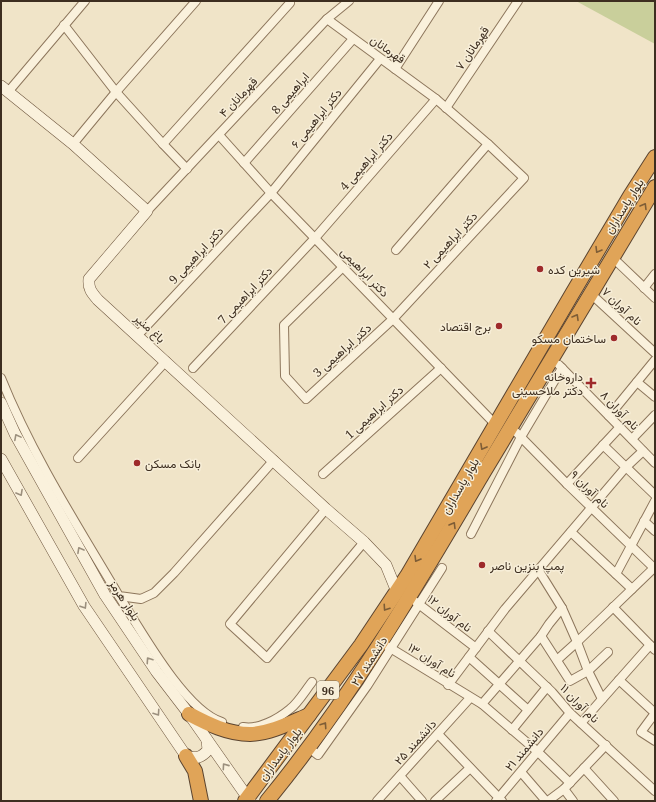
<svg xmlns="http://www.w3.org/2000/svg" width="656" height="802" font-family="'Noto Serif',Vazirmatn,serif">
  <rect width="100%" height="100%" fill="#f0e4c8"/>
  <!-- green -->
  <polygon fill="#c9cf9b" points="576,1 655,1 655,44"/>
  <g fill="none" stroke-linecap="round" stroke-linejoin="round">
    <defs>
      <g id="street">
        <polyline points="327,19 436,99 488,144 524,178 393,319 306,399 285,376 284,325 343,267"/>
        <polyline points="64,25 116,92 163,144 187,169"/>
        <polyline points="395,69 439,1"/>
        <polyline points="8,92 85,1"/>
        <polyline points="446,108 518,1"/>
        <polyline points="219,135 271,193 495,424"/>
        <polyline points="73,144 116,92 196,1"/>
        <polyline points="163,144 290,3"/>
        <polyline points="244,163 353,39"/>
        <polyline points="147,211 327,19 349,1"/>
        <polyline points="396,250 488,144"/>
        <polyline points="612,257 655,298"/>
        <polyline points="644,288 655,274"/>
        <polyline points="590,293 655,353"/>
        <polyline points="138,335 271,193 380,59"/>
        <polyline points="559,365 655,463"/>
        <polyline points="193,368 315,238 436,99"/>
        <path d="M1,378C32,455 77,525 119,596L141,599L154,593L174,573L274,460"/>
        <polyline points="637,382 655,397"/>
        <polyline points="609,416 655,360"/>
        <polyline points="511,427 567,484 654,568"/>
        <polyline points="632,439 655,415"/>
        <polyline points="603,445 655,495"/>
        <polyline points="78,458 166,361"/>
        <polyline points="323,474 441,368"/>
        <polyline points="567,484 620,427"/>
        <polyline points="326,509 230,624 267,658 364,542"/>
        <polyline points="644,521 655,531"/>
        <polyline points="571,532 632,589"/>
        <polyline points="471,534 521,437 562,368"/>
        <polyline points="539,571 562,608 577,642 588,671 602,699"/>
        <polyline points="616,574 655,501"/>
        <path d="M119,596C140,629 185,711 222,722"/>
        <polyline points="416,602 476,648"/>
        <polyline points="613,607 650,645"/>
        <polyline points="488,631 552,692 570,713 655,791"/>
        <polyline points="541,636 570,681 588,671 608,652"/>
        <polyline points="387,646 482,704 538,752 570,783"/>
        <polyline points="469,657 528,710"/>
        <polyline points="557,660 577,642 655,567"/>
        <polyline points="619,680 655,713"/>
        <polyline points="448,685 505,609 626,467 643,451"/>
        <polyline points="482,704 541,636 549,624 562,608"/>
        <polyline points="655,713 641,732 655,741"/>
        <polyline points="581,723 650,645 655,650"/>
        <path d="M243,727C258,730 278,719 290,709C298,703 305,691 312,682"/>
        <polyline points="512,730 547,687"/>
        <polyline points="438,734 502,801"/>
        <polyline points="309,748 318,755 367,686 442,568"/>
        <polyline points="584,768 614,801"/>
        <polyline points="521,772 546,801"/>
        <polyline points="400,776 422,801"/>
        <polyline points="564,789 573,801"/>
        <polyline points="377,801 470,698"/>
        <polyline points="435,801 470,768"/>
        <polyline points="496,801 570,713"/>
        <polyline points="548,801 564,789 606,745"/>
      </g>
      <g id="secondary">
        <path d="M1,86L73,144L147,211L89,279C88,289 92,293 98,300L326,509L364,542L386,565L397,592"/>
        <polyline points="1,403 15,434 105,595 156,671 189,714 250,801"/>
        <path d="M1,459L84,606L186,756C196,759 201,758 208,750L207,740"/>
      </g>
      <g id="highway">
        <path d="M189,714C208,724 228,734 250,734C271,733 290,723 309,715"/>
        <polyline points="186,756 195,771 201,801"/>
        <polyline points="245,801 361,645 407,576 572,294 630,196 655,157"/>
        <path d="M267,801C350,700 416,587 482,475C539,379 597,283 655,187"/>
      </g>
    </defs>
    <!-- street casing -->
    <use href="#street" stroke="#8d765c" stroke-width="10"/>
    <!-- secondary casing -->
    <use href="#secondary" stroke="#6f573f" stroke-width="12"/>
    <!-- highway casing -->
    <use href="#highway" stroke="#5b4430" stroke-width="16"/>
    <!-- street -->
    <use href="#street" stroke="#faf1dc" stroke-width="8"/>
    <!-- secondary -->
    <use href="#secondary" stroke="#faf1dc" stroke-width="11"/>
    <!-- highway -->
    <use href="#highway" stroke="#e0a458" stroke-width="14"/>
  </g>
  <!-- one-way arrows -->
  <defs><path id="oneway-chevron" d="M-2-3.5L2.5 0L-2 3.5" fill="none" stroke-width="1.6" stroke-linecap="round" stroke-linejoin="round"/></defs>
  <g stroke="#7e5d36">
    <use href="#oneway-chevron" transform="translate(644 206) rotate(-59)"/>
    <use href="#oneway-chevron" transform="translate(598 250) rotate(121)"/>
    <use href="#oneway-chevron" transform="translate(576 317) rotate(-60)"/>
    <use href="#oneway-chevron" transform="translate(483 447) rotate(119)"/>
    <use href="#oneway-chevron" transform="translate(453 525) rotate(-59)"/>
    <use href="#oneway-chevron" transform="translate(417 559) rotate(121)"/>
    <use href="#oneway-chevron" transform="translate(386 608) rotate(124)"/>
    <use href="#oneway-chevron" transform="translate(324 725) rotate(-56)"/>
  </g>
  <g stroke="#9c907e">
    <use href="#oneway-chevron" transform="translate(17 437) rotate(-118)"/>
    <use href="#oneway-chevron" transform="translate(20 493) rotate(61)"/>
    <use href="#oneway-chevron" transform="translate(80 550) rotate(-119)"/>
    <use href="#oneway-chevron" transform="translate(84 606) rotate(58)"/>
    <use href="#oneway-chevron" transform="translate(149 660) rotate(-124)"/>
    <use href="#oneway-chevron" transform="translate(157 713) rotate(56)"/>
    <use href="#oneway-chevron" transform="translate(225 766) rotate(-125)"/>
  </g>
  <!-- markers -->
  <g fill="#9e2a2b" stroke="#f7eed8" stroke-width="1.5">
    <circle cx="540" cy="269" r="4"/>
    <circle cx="499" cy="326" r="4"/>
    <circle cx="614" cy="338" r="4"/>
    <path d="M589 377h4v4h4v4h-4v4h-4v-4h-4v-4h4z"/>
    <circle cx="137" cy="463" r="4"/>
    <circle cx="482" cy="565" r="4"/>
  </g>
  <g text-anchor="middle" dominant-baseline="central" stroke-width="3" stroke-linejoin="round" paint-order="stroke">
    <!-- shield labels -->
    <rect fill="#f7eed8" stroke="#756857" stroke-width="1" x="317" y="681" width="22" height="18" rx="3"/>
    <g font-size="11" font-weight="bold" fill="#3d2e20">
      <text x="328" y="690">96</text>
    </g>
    <!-- street labels -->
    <g font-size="12" fill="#3d2e20" stroke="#f7eed8">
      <text transform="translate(472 48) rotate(-56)">قهرمانان ۷</text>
      <text transform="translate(388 49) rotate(35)">قهرمانان</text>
      <text transform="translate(290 93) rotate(-49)">ابراهیمی 8</text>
      <text transform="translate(238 97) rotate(-47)">قهرمانان ۴</text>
      <text transform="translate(316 118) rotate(-51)">دکتر ابراهیمی ۶</text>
      <text transform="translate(366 161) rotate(-49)">دکتر ابراهیمی 4</text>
      <text transform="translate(624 206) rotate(-58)">بلوار پاسداران</text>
      <text transform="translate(450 240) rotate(-47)">دکتر ابراهیمی ۲</text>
      <text transform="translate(196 255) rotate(-47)">دکتر ابراهیمی 9</text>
      <text transform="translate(365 272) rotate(46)">دکتر ابراهیمی</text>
      <text transform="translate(245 295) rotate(-47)">دکتر ابراهیمی 7</text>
      <text transform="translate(622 306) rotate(43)">نام آوران ۷</text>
      <text transform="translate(150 328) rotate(42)">باغ منیر</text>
      <text transform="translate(342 350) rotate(-42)">دکتر ابراهیمی 3</text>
      <text transform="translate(620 410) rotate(46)">نام آوران ۸</text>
      <text transform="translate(374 412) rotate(-42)">دکتر ابراهیمی 1</text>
      <text transform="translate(460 486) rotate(-60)">بلوار پاسداران</text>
      <text transform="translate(590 489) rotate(44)">نام آوران ۹</text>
      <text transform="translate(125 600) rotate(57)">بلوار هرمز</text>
      <text transform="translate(450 613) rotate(38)">نام آوران ۱۲</text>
      <text transform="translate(432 660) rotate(32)">نام آوران ۱۳</text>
      <text transform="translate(369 661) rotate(-57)">دانشمند ۲۷</text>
      <text transform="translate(580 703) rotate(45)">نام آوران ۱۱</text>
      <text transform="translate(415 742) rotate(-48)">دانشمند ۲۵</text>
      <text transform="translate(524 749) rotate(-50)">دانشمند ۲۱</text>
      <text transform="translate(280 754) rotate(-53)">بلوار پاسداران</text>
    </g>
    <!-- poi labels -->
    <g font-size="12" fill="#3d2e20" stroke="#f7eed8" text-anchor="start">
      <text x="548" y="269">شیرین کده</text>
      <text x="491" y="326" text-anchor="end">برج اقتصاد</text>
      <text x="606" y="338" text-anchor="end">ساختمان مسکو</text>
      <text x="583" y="376" text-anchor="end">داروخانه<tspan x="583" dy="14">دکتر ملاحسینی</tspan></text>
      <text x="145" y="463">بانک مسکن</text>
      <text x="490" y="565">پمپ بنزین ناصر</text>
    </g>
  </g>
  <!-- border -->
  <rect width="656" height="802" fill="none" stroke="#3d2e20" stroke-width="4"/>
</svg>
